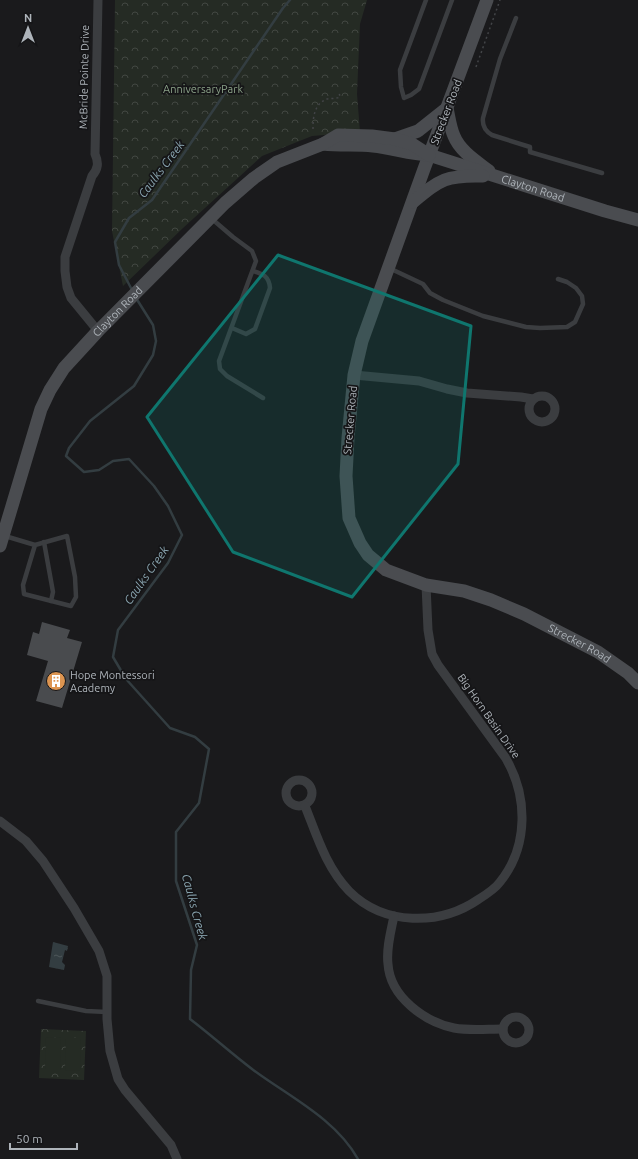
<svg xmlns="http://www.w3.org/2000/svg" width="638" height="1159" font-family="Ubuntu,sans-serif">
  <defs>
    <pattern id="park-crowns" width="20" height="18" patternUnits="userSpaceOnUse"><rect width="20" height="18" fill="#252b24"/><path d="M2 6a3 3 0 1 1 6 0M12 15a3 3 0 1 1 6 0" fill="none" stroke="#424742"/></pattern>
    <pattern id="water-ripples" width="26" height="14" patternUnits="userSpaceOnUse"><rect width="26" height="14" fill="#333d41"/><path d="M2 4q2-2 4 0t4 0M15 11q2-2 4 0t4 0" fill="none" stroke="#4e575a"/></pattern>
  </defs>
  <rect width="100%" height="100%" fill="#1a1a1c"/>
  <!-- park -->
  <g fill="url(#park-crowns)">
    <polygon points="115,0 367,0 360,24 357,94 360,132 312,136 262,156 183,228 123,286 112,231"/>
    <polygon points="41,1029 86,1031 84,1080 39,1078"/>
  </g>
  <!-- pitch -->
  <g fill="#252b24">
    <polygon points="46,1037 61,1038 60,1070 45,1070"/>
    <polygon points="66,1038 81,1038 80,1071 65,1070"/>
  </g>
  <!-- water -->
  <polygon fill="url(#water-ripples)" points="53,942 68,946 67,951 65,950 62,962 65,965 64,970 49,967"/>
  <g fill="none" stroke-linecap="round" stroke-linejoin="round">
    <!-- stream -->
    <g stroke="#333d41" stroke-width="2.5">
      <polyline points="132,290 119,265 115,242 129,218 152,200 283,8 290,0"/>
      <path d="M136,298L153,325L156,341L153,355L134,386L90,421L69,448L66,456L84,472L99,470L113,461L129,459L154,486L168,506L182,535L168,563L118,630L113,657L126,679L170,728L195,737L209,749L199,803L176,832V881L197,945L191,970L190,1019C211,1035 231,1053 252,1069C288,1096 335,1118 358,1159"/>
    </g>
  </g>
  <!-- building -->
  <polygon fill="#494b4e" points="42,622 70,630 67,638 82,642 62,708 36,701 48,661 27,655 33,632 39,634"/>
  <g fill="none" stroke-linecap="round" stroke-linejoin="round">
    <!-- path -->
    <g stroke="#424447" stroke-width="1.5" stroke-dasharray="2 3" stroke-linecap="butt">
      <polyline points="476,67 500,0"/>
      <path d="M313,129C313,117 314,104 327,99C331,98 336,99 340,97L339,92"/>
    </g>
    <!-- lane -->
    <g stroke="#3b3d40" stroke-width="4.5">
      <polyline points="426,0 400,70 401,87 404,98 411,95 419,89 452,0"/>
      <path d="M516,18L500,59L483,118C482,126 485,131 492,135L530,147V152L602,173"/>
      <polyline points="212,219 233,237 252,251 256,261 219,361 220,369 227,376 263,398"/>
      <polyline points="389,268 423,284 430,293 443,300 483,316 526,327 540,328 567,327 575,322 583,304 582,296 576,288 567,282 558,279"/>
      <path d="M232,328L246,334L255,329L270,288C269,276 263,274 253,271"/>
      <polyline points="5,536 35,545 23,585 24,594 71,606 76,597 75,577 67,536 35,545"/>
      <polyline points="44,542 53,592 51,601"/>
      <polyline points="38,1001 86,1011 107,1012"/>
    </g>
    <!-- street -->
    <g stroke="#3b3d40" stroke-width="9">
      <path d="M98,0L95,154C99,163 98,169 92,176L65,257V271L67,287L71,298L98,331"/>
      <polyline points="354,375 419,381 447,389 467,393 521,397 533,399"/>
      <circle cx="542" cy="409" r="13"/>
      <circle cx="299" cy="793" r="13"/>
      <path d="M305,806C317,836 326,867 349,891C384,926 440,926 479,899C487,894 495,889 500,882C529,846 528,795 505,757L438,665L432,654L428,630L426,585"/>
      <polyline points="0,821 26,841 43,861 74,908 99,951 107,976 107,1019 110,1051 118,1079 125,1090 171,1145 177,1159"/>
      <path d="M394,916C391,931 386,949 388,964C390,997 425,1022 454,1028C470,1031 487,1029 503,1029"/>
      <circle cx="516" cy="1030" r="13"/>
    </g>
    <!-- secondary -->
    <g stroke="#4a4c50" stroke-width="13">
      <path id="s1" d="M487,0L424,169L362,341L354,375L348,438L346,476L349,518L360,543L368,555L386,570L426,585L464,591L491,600L524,614L598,652L628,673L638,683"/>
      <path d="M395,139L418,131L447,108C449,117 450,127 454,136C460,151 476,161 489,171"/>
      <path id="s2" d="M323,144C340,146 357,144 373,146C392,148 410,154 429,155L605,211L638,220"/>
      <path d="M413,202C441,179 446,175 483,176"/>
      <path id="s3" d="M0,546L41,409L50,390L64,368L98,331L225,203L254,178L277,162L323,144L338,135L372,136L395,139L412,144L429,155"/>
    </g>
  </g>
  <!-- marked area -->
  <path fill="#0f766e" fill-opacity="0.2" stroke="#0f766e" stroke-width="3" stroke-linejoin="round" d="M278,255L471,326L458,464L352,597L233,552L147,417Z"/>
  <!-- icons -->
  <defs>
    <symbol id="building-disc" viewBox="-11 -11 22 22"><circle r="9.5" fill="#dd9551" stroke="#151517"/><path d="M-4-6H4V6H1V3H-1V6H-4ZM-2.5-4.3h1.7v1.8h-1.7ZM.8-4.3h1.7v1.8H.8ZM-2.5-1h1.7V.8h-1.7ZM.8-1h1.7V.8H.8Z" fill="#fff"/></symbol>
  </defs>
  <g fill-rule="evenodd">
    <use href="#building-disc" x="45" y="670" width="22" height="22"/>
  </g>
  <g text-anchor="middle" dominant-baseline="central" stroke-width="3.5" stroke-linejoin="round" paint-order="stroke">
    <!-- street labels -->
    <g font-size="11" fill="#aeb4ba" stroke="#151517">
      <text transform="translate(84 77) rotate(-89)">McBride Pointe Drive</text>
      <text transform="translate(446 112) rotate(-69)">Strecker Road</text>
      <text stroke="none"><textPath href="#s2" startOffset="216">Clayton Road</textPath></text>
      <text stroke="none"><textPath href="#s3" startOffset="268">Clayton Road</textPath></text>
      <text transform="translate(350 420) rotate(-85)">Strecker Road</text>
      <text stroke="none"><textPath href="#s1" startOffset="815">Strecker Road</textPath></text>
      <text transform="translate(489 716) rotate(55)">Big Horn Basin Drive</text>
    </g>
    <!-- park labels -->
    <g font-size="11" fill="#8ba288" stroke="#151517">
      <text x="203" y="89">AnniversaryPark</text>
    </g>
    <!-- poi labels -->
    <g font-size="11" fill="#aeb4ba" stroke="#151517" text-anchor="start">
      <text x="70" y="675">Hope Montessori<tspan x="70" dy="13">Academy</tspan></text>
    </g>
    <!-- water labels -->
    <g font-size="12" font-style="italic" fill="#8aa5b0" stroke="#151517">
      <text transform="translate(161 169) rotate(-53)">Caulks Creek</text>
      <text transform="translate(146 575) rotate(-55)">Caulks Creek</text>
      <text transform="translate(195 907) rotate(75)">Caulks Creek</text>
    </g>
  </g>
  <!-- north arrow -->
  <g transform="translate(28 28)" stroke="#151517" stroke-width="3" paint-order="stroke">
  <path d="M0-3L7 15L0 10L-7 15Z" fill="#aeb4ba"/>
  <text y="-6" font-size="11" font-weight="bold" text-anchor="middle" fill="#aeb4ba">N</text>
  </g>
  <!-- scale -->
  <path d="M10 1143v6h67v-6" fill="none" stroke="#aeb4ba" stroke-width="2"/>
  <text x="16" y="1143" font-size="12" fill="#aeb4ba" stroke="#151517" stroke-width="3" paint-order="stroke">50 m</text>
</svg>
